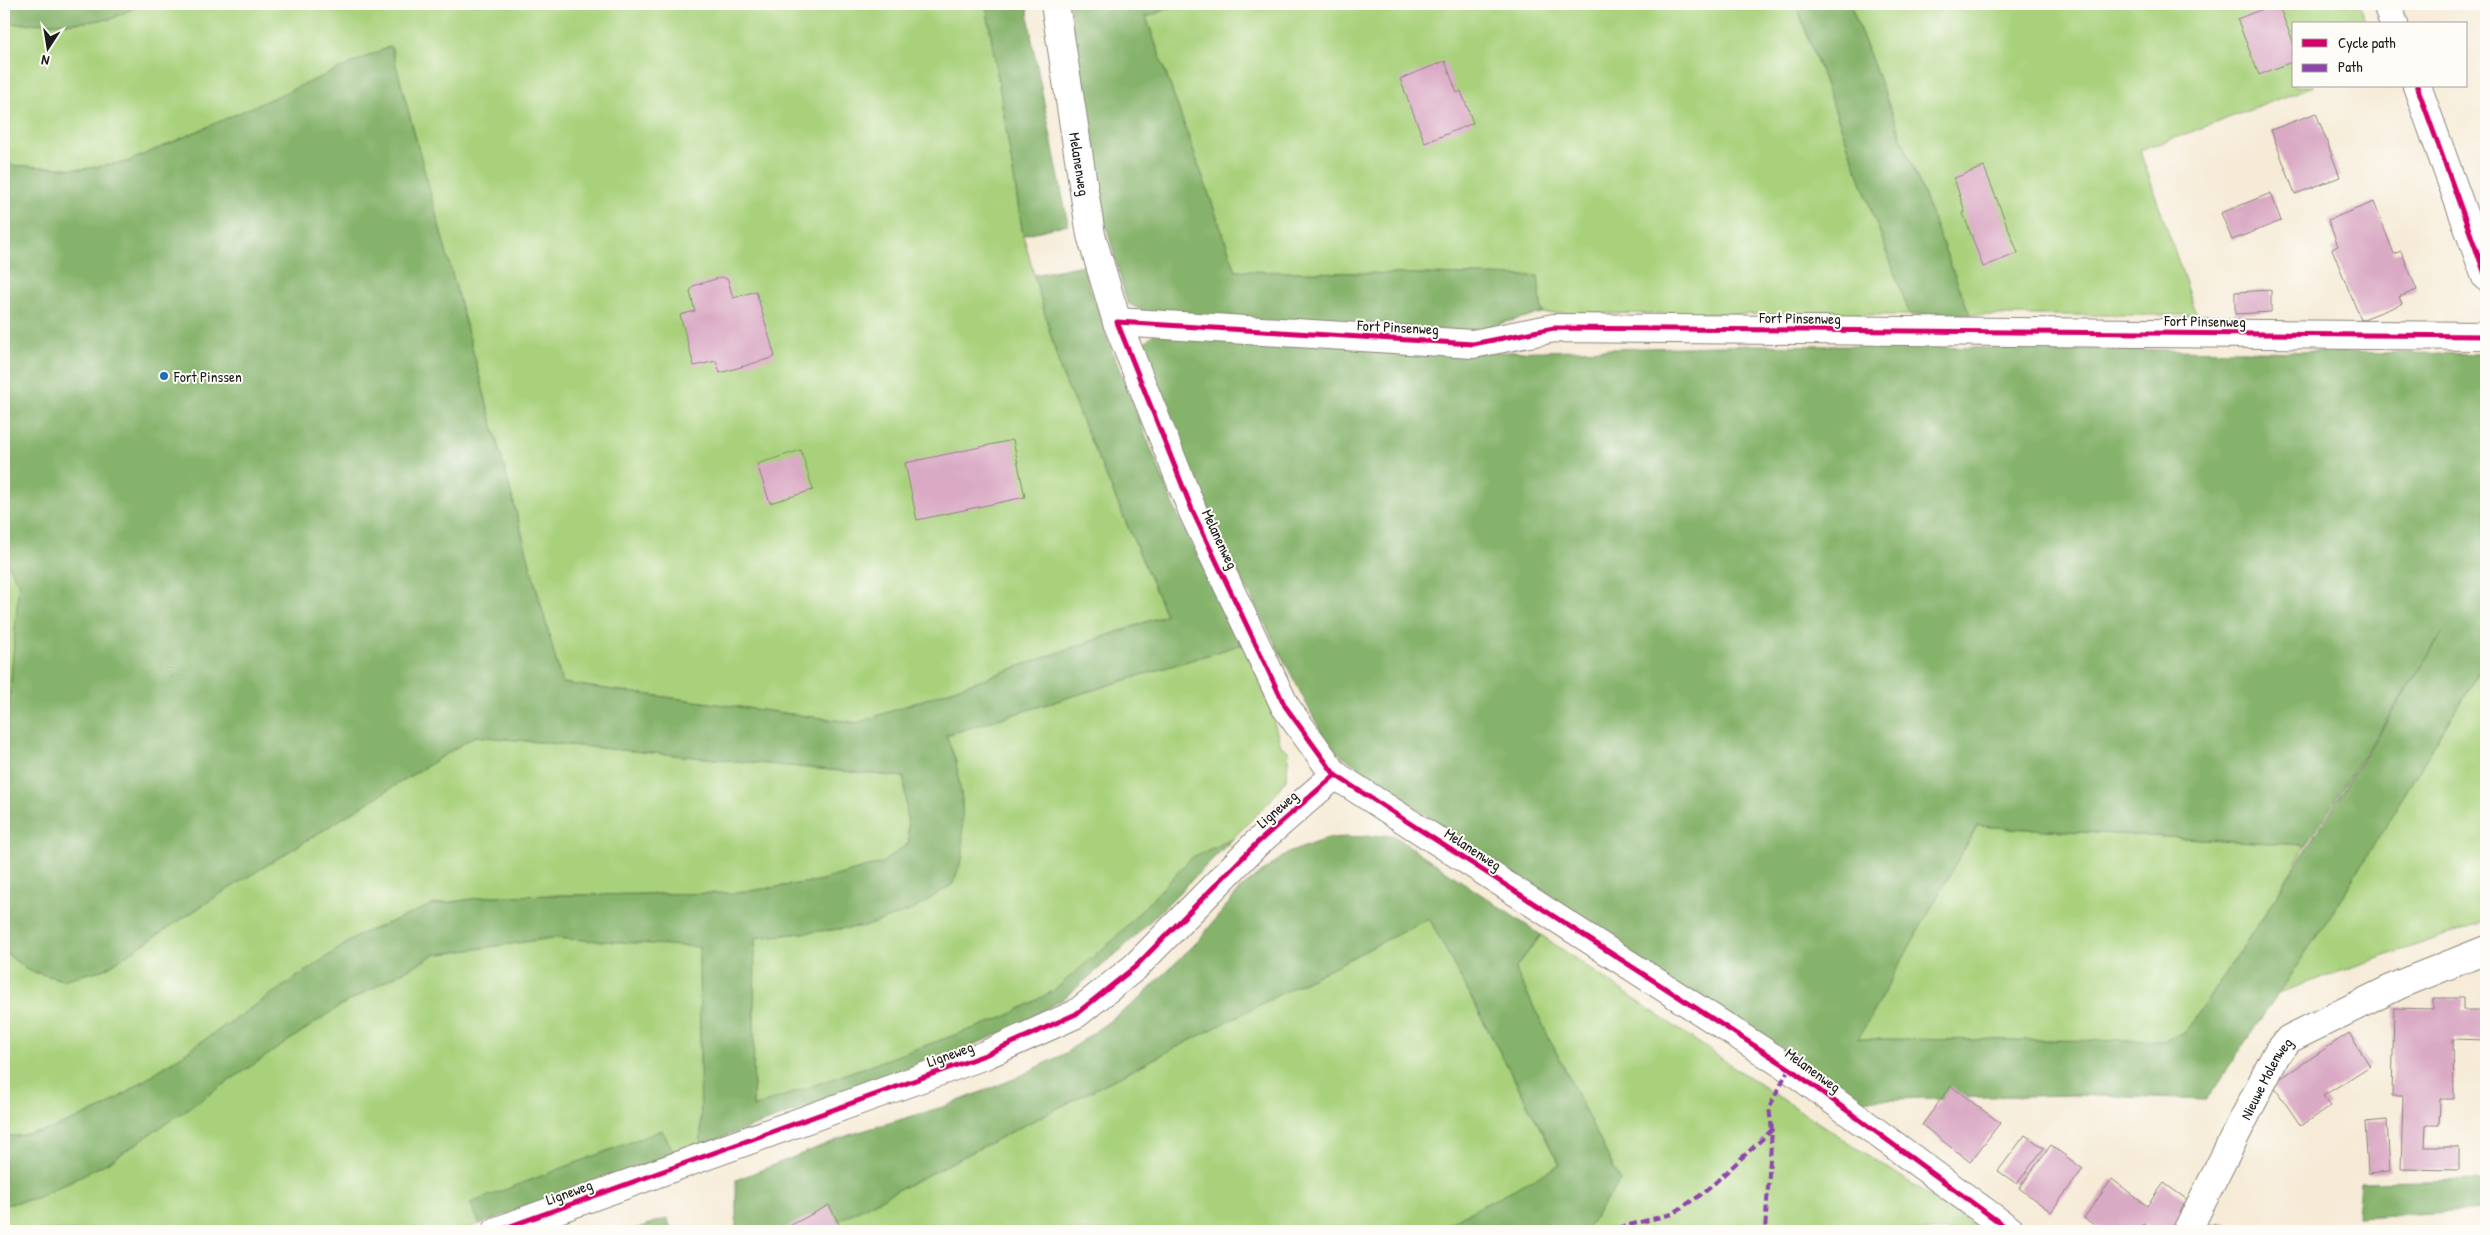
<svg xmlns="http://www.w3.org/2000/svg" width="2490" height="1235" font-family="'Patrick Hand',sans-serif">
  <rect width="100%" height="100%" fill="#fdfcf7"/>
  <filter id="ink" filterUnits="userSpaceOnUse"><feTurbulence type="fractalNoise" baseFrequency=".02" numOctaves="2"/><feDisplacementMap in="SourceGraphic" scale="10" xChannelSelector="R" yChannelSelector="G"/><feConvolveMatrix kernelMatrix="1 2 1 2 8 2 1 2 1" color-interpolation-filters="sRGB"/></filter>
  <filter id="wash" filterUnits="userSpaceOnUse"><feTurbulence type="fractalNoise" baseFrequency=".0096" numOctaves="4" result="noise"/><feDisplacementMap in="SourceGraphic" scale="20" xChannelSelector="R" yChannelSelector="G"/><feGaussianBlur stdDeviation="1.12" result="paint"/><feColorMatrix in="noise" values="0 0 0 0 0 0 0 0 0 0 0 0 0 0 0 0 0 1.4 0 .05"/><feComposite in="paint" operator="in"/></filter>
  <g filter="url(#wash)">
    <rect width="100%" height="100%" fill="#f6ebd7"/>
    <!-- green -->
    <g fill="#a9d17c" stroke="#62764c">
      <polygon points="142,4 986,4 1023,235 1061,372 1166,615 857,723 562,683 391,47 127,162 82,169 4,165 4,24 75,23 111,19"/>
      <polygon points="1181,4 1796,4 1910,315 1542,313 1538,276 1236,271 1146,17"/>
      <polygon points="1850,4 2359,4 2366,24 2294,24 2294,86 2314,86 2140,151 2197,315 1970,315"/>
      <polygon points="4,558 19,583 4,763"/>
      <polygon points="1243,644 1263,686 1281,746 1289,752 1286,779 1270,801 1125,946 1063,999 753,1108 755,938 867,926 956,761 946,735"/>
      <polygon points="2486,660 2486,921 2278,993 2331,915"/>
      <polygon points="475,736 904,777 909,843 882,863 818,881 736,893 492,896 432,905 359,935 105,1107 52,1129 16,1136 4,1135 4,947 5,952 27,970 62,980 105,969 217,896"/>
      <polygon points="1977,826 2306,845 2276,897 2187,1031 2164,1041 1857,1039"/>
      <polygon points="1429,918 1560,1166 1434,1231 818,1231"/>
      <polygon points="1541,935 1750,1078 1984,1231 1585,1231 1620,1181 1515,969"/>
      <polygon points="552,938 699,946 701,1145 460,1231 4,1231 4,1205 36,1198 109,1162 340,1006 434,955"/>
    </g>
    <!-- forest -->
    <g fill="#86b36c" stroke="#516844" fill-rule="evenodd">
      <polygon points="4,4 142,4 111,19 75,23 4,24"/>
      <polygon points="986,4 1027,4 1032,41 1068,224 1023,235"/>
      <polygon points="1069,4 1181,4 1146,17 1236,271 1538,276 1542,313 1470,331 1151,315 1127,303 1103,213 1084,123"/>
      <polygon points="1796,4 1850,4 1970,315 1910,315"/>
      <polygon points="391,46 562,683 857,723 1166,615 1061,372 1034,275 1082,265 1110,346 1179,519 1243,644 946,735 956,761 962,799 963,856 953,884 915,909 867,926 755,938 753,1107 1005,1017 1053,991 1113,940 1192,857 1233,839 1125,946 1063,999 1015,1027 941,1059 701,1145 699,947 552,938 434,955 340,1006 109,1162 36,1198 4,1205 4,1135 16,1136 52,1129 105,1107 359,935 432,905 492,896 736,893 818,881 882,863 909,843 904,777 475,736 217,896 105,969 63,980 27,970 5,952 4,763 19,584 4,558 4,165 82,169 127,162"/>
      <path d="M1153,334L1472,353L1752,345L2486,354V660L2331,915L2206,1100L2072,1095L1846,1100L1695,1001L1377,781L1328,745L1206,511L1140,347ZM2443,632L2276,897L2187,1031L2164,1041L1858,1039L1977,826L2306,845Z"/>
      <polygon points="1393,835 1541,935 1515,969 1620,1181 1585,1231 1434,1231 1560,1165 1429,918 818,1231 736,1231 736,1180 849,1135 946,1106 1014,1079 1064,1054 1137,1001 1198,941 1241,888 1288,853 1328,838"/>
      <polygon points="662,1130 675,1154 480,1224 470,1203"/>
      <polygon points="2486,1180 2486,1210 2358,1217 2361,1182"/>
      <polygon points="668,1218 671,1231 629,1231"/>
    </g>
    <g id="blocks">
      <!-- building -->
      <g fill="#daaac5">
        <polygon points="2276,4 2278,4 2294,44 2294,61 2259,75 2237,19"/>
        <polygon points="1445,61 1457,93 1461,91 1473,123 1425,143 1400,79"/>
        <polygon points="2316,113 2340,177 2295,194 2271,130"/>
        <polygon points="1984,167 2018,253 1983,267 1963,213 1965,212 1954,178"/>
        <polygon points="2271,193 2281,221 2232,240 2221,213"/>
        <polygon points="2374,202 2394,254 2401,251 2417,290 2399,297 2402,304 2361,320 2332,249 2338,246 2328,220"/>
        <polygon points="722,277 728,280 733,298 756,291 775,357 720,373 716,361 694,366 680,315 695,311 690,292 693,286"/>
        <polygon points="2271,290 2271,312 2235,314 2235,292"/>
        <polygon points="1013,440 1025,497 917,520 905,463"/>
        <polygon points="801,450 813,490 770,503 757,464"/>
        <polygon points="2433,998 2463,998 2463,1010 2486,1010 2486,1040 2453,1039 2454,1099 2440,1099 2439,1125 2426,1125 2425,1147 2459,1147 2459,1170 2401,1169 2403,1096 2392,1096 2394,1008 2433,1009"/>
        <polygon points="2349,1033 2370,1066 2323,1096 2331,1106 2301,1126 2272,1084"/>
        <polygon points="1951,1086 2000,1123 1970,1162 1922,1125"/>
        <polygon points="2387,1120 2390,1171 2368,1173 2365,1122"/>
        <polygon points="2025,1135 2044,1148 2017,1184 1998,1171"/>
        <polygon points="2051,1145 2083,1169 2051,1212 2019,1188"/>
        <polygon points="2112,1179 2147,1206 2164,1183 2189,1201 2175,1231 2154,1231 2144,1224 2139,1231 2103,1231 2084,1218"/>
        <polygon points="829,1205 840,1226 829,1231 780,1231"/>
        <polygon points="2214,1223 2231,1231 2210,1231"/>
      </g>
    </g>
  </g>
  <g filter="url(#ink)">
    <use href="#blocks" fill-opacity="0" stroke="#89847a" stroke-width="1"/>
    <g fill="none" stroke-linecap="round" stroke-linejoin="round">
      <defs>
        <g id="minor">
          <path id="s1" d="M1055,4L1091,235L1117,322L1193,512L1285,706L1335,775L1789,1068L2011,1231"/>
          <polyline points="2387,4 2394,24"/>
          <polyline points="2417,86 2486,277"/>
          <polyline points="1117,322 1473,344 1554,328 2486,336"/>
          <polyline points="497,1231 985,1055 1076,1014 1135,967 1256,844 1335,775"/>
          <path id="s2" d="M2187,1231L2276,1055L2289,1039L2401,984L2486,950"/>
        </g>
      </defs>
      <!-- minor casing -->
      <use href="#minor" stroke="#89847a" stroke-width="30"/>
      <!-- minor -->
      <use href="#minor" stroke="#fff" stroke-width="28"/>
      <!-- quiet -->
      <g stroke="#8e44ad" stroke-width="4" stroke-dasharray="8 4" stroke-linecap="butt">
        <polyline points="1772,1130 1769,1108 1789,1068"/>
        <polyline points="1606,1231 1672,1214 1705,1192 1772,1130 1765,1231"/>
      </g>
      <defs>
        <g id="cycleway">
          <polyline points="2417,86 2486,277"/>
          <polyline points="497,1231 985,1055 1076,1014 1135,967 1256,844 1335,775"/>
          <polyline points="2011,1231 1789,1068 1335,775 1285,706 1193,512 1117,322 1473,344 1554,328 2486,336"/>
        </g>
      </defs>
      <!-- cycleway casing -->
      <use href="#cycleway" stroke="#fdfcf7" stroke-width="8"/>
      <!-- cycleway -->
      <use href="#cycleway" stroke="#d6006c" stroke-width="5"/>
    </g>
  </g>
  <!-- markers -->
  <circle fill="#1f6fb2" stroke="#fdfcf7" stroke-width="2" cx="164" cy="376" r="5"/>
  <g text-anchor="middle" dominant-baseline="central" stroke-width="4" stroke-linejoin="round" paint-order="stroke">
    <!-- street labels -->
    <g font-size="15" fill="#1c1c1c" stroke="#fdfcf7">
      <text stroke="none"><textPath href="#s1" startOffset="162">Melanenweg</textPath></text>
      <text transform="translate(1800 318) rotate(1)">Fort Pinsenweg</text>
      <text transform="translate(2205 321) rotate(1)">Fort Pinsenweg</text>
      <text transform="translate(1398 327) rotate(3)">Fort Pinsenweg</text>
      <text transform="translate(1220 539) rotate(65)">Melanenweg</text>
      <text transform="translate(1277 809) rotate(-41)">Ligneweg</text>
      <text transform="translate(1473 849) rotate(33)">Melanenweg</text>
      <text transform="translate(950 1054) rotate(-20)">Ligneweg</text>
      <text transform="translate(1813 1070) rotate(36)">Melanenweg</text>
      <text stroke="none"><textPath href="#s2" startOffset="172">Nieuwe Molenweg</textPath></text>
      <text transform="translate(569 1192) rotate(-20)">Ligneweg</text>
    </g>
    <!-- poi labels -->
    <g font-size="15" fill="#1c1c1c" stroke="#fdfcf7" text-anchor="start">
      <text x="174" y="376">Fort Pinssen</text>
    </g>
  </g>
  <!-- margin -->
  <rect width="2490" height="1235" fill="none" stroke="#fdfcf7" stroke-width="20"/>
  <!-- legend -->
  <rect x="2292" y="22" width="175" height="65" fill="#fdfcf7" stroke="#a3a29f"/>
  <rect x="2302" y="39" width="25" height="8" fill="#d6006c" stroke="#a3a29f"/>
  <text x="2338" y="48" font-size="15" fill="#1c1c1c">Cycle path</text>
  <rect x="2302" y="64" width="25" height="8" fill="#8e44ad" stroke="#a3a29f"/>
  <text x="2338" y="72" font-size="15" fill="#1c1c1c">Path</text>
  <!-- north arrow -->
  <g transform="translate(48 48) rotate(192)" stroke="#fdfcf7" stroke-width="4" paint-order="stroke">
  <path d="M0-4L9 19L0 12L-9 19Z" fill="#1c1c1c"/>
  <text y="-8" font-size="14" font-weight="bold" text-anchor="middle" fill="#1c1c1c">N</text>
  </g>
</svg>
